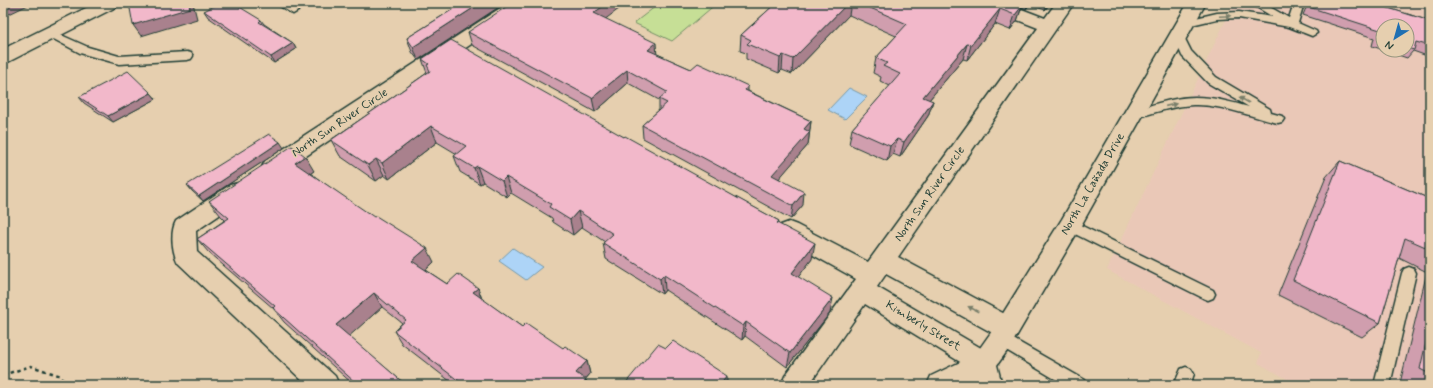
<svg xmlns="http://www.w3.org/2000/svg" width="1433" height="388" font-family="Mynerve,sans-serif">
  <rect width="100%" height="100%" fill="#e6cfaf"/>
  <filter id="ink" filterUnits="userSpaceOnUse"><feTurbulence type="fractalNoise" baseFrequency=".025" numOctaves="2"/><feDisplacementMap in="SourceGraphic" scale="8" xChannelSelector="R" yChannelSelector="G"/><feConvolveMatrix kernelMatrix="1 2 1 2 8 2 1 2 1" color-interpolation-filters="sRGB"/></filter>
  <g filter="url(#ink)">
    <!-- built -->
    <path fill="#eac8b7" fill-rule="evenodd" d="M1234,3H1430V385H1298L1258,363L1261,353L1107,270ZM1383,26H1407V50H1383Z"/>
    <!-- green -->
    <polygon fill="#c6df96" stroke="#728e65" points="660,3 717,3 672,41 634,23"/>
    <!-- water -->
    <g fill="#add4f7" stroke="#7498a9">
      <polygon points="849,88 867,97 845,119 828,110"/>
      <polygon points="513,248 542,267 526,280 499,261"/>
    </g>
    <g fill="none" stroke-linecap="round" stroke-linejoin="round">
      <defs>
        <g id="lane">
          <polygon points="275,3 287,3 298,11 293,14"/>
          <polygon points="1250,3 1263,3 1289,18 1294,3 1304,3 1298,23 1316,31 1317,33 1312,36 1289,27 1239,18 1217,19 1187,26 1182,23 1183,21 1217,13 1239,12 1273,17"/>
          <polygon points="50,30 88,47 119,56 187,52 191,53 193,56 191,59 187,60 119,64 80,53 46,35 45,33 46,31"/>
          <path d="M1179,34L1183,35L1191,51L1216,77L1270,109L1271,113L1282,116L1284,119L1282,122L1278,123C1251,117 1222,104 1193,105C1173,106 1153,113 1133,119L1129,118L1127,115L1129,112C1150,106 1172,97 1195,97C1213,97 1231,102 1249,107L1208,83L1182,56L1174,37L1175,35Z"/>
          <polygon points="1070,220 1213,290 1215,294 1213,298 1208,300 1203,298 1065,229 1063,225 1065,221"/>
          <polygon points="1409,267 1414,269 1416,273 1390,385 1374,385 1402,273 1404,269"/>
          <polygon points="1001,332 1085,380 1087,385 1065,385 996,344 993,339 996,334"/>
          <polygon points="1186,367 1191,369 1194,374 1190,385 1174,385 1181,369"/>
        </g>
        <g id="street">
          <polygon points="96,3 119,3 116,7 10,61 3,63 3,49"/>
          <polygon points="508,3 529,3 526,7 281,173 273,175 265,173 262,167 265,161"/>
          <polygon points="981,3 1006,3 1045,18 1056,3 1074,3 898,257 1016,320 1020,328 1016,336 1007,339 998,336 886,274 877,287 993,355 997,363 993,371 984,375 975,371 865,304 809,385 781,385 785,376 856,279 781,237 778,231 781,225 789,222 797,225 868,262 1038,28 984,7"/>
          <path d="M238,183L246,185L249,191L246,197L196,231L197,252L335,376L339,385H307L178,263C172,252 170,232 176,221L230,185Z"/>
        </g>
        <polygon id="primary" points="1188,3 1206,3 1078,231 1010,347 997,365 1002,385 976,385 975,381 966,385 927,385 931,376 975,355 992,331 1062,219"/>
      </defs>
      <!-- lane casing -->
      <use href="#lane" stroke="#1f3d34" stroke-width="3"/>
      <!-- street casing -->
      <use href="#street" stroke="#1f3d34" stroke-width="3"/>
      <!-- primary casing -->
      <use href="#primary" stroke="#1f3d34" stroke-width="3"/>
      <!-- path -->
      <polyline stroke="#1f3d34" stroke-width="2.5" stroke-dasharray="3.5 3.5" stroke-linecap="butt" points="3,375 31,366 61,376 64,385"/>
      <!-- lane -->
      <use href="#lane" fill="#e6cfaf" fill-rule="evenodd"/>
      <!-- street -->
      <use href="#street" fill="#e6cfaf" fill-rule="evenodd"/>
      <!-- primary -->
      <use href="#primary" fill="#e6cfaf" fill-rule="evenodd"/>
    </g>
    <!-- wall -->
    <g fill="#d09eae" stroke="#1f3d34" fill-rule="evenodd">
      <polygon points="463,3 505,3 418,60 412,52 407,38"/>
      <polygon points="776,3 1050,3 1045,10 1030,5 1026,9 1022,7 1017,21 1010,30 995,24 967,60 963,59 929,100 933,101 928,116 900,157 893,154 887,161 849,144 852,129 890,86 880,81 881,77 873,73 876,58 896,36 849,15 792,74 782,70 779,73 746,59 746,53 740,51 741,35"/>
      <path d="M1308,3H1372L1430,21V57L1413,51L1407,58L1372,46L1374,38L1303,15ZM1383,26H1407V50H1383Z"/>
      <polygon points="204,11 261,20 264,24 293,43 296,49 274,63 208,17"/>
      <polygon points="606,19 657,54 691,69 748,91 811,121 808,145 779,178 803,205 791,219 643,138 642,125 659,110 659,100 628,83 595,112 472,45 468,32"/>
      <polygon points="422,59 624,137 779,221 778,223 812,259 798,277 830,313 787,367 745,336 742,340 665,290 662,294 606,259 603,243 605,242 582,227 573,235 553,222 552,218 511,193 507,197 483,182 480,184 460,172 454,156 457,154 437,142 389,179 384,175 376,181 340,156 331,140 427,73"/>
      <polygon points="151,93 156,99 113,122 84,103 79,97"/>
      <polygon points="284,148 203,201 192,191 187,185"/>
      <polygon points="1340,161 1430,199 1430,385 1405,385 1400,383 1427,272 1399,258 1380,323 1362,337 1278,295 1326,177"/>
      <polygon points="314,171 310,173 434,262 426,270 447,284 478,288 482,299 522,327 587,361 590,374 585,380 586,380 587,385 455,385 402,344 394,331 402,323 382,307 348,336 406,385 354,385 284,322 273,308 209,253 197,239 225,220 221,216 209,201"/>
    </g>
    <!-- shaded-wall -->
    <g fill="#a9818d" stroke="#1f3d34">
      <polygon points="3,3 27,3 28,5 3,17"/>
      <polygon points="189,3 193,3 197,19 141,36 133,25"/>
      <polygon points="481,3 505,3 418,60 413,47"/>
      <polygon points="607,3 627,3 596,26 594,13"/>
      <polygon points="848,3 851,3 849,15 792,74 793,59"/>
      <polygon points="1028,3 1030,3 1026,9"/>
      <polygon points="1047,3 1050,3 1045,10"/>
      <polygon points="1022,6 1017,21 1010,30 1015,15"/>
      <polygon points="1000,9 995,24 967,60 971,45"/>
      <polygon points="293,43 296,49 274,63 271,57"/>
      <polygon points="656,43 657,57 648,50"/>
      <polygon points="967,44 963,59 919,112 923,97"/>
      <polygon points="783,55 782,70 779,73 780,58"/>
      <polygon points="627,70 628,83 595,112 592,98"/>
      <polygon points="748,86 748,100 745,90"/>
      <polygon points="151,93 156,99 113,122 108,116"/>
      <polygon points="933,101 928,116 900,157 904,142"/>
      <polygon points="811,121 808,145 771,188 772,175 804,129"/>
      <polygon points="431,126 437,142 389,179 382,163"/>
      <polygon points="897,139 893,154 887,161 890,146"/>
      <polygon points="280,142 284,148 203,201 199,196"/>
      <polygon points="305,156 314,171 304,178 295,163"/>
      <polygon points="376,159 384,175 376,181 368,165"/>
      <polygon points="477,166 483,182 480,184 474,168"/>
      <polygon points="506,177 511,193 507,197 502,181"/>
      <polygon points="804,192 803,205 791,219 793,206"/>
      <polygon points="578,211 582,227 573,235 570,220"/>
      <polygon points="815,243 812,259 790,288 792,273"/>
      <polygon points="427,248 434,262 420,275 412,261"/>
      <polygon points="664,275 665,290 662,294 660,279"/>
      <polygon points="478,288 483,302 473,292"/>
      <polygon points="374,293 382,307 346,339 336,325"/>
      <polygon points="833,298 830,313 787,367 790,353"/>
      <polygon points="746,322 745,336 742,340 743,326"/>
      <polygon points="587,361 590,374 580,385 576,373"/>
      <polygon points="727,376 727,385 720,385"/>
      <polygon points="586,380 587,385 582,385"/>
    </g>
    <!-- building -->
    <g fill="#f2b8ca" stroke="#1f3d34">
      <polygon points="129,3 189,3 190,8 133,25"/>
      <polygon points="220,3 233,3 261,20 259,22 293,43 271,57 204,11"/>
      <polygon points="463,3 481,3 413,47 407,38"/>
      <polygon points="512,3 607,3 594,13 656,43 648,50 691,69 698,63 748,86 745,90 811,121 804,129 810,132 772,175 804,192 793,206 642,125 667,103 659,99 667,92 627,70 592,98 468,32"/>
      <polygon points="776,3 848,3 793,59 783,55 780,58 747,44 751,40 741,35"/>
      <polygon points="859,3 1014,3 1022,6 1015,15 1000,9 971,45 967,44 923,97 933,101 904,142 897,139 890,146 852,129 900,74 883,66 887,63 876,58 907,24"/>
      <polygon points="1311,3 1372,3 1430,21 1430,46 1416,42 1414,50 1407,48 1407,26 1383,26 1383,40 1378,38 1380,30 1309,7"/>
      <polygon points="451,40 624,137 625,136 779,221 777,223 815,243 792,273 833,298 790,353 746,322 743,326 664,275 660,279 603,243 613,234 578,211 570,220 549,207 551,204 506,177 502,181 477,166 474,168 454,156 466,146 431,126 382,163 376,159 368,165 331,140 430,71 427,65 429,64 422,59"/>
      <polygon points="128,71 151,93 108,116 79,97"/>
      <polygon points="269,134 280,142 199,196 187,185"/>
      <polygon points="292,146 305,156 295,163 374,217 376,216 427,248 412,261 447,284 458,274 478,288 473,292 522,327 526,323 563,348 565,346 587,361 576,373 586,380 582,385 464,385 394,331 406,320 374,293 336,325 406,385 358,385 273,308 275,306 197,239 229,218 209,201"/>
      <polygon points="1340,161 1430,199 1430,249 1405,238 1380,323 1293,280"/>
      <polygon points="1430,325 1430,374 1420,369"/>
      <polygon points="673,341 727,376 720,385 624,385 658,344 666,348"/>
    </g>
    <!-- one-way arrows -->
    <defs><path id="oneway-solid" d="M-6-.8H1V-3.2L6.5 0L1 3.2V.8H-6Z"/></defs>
    <g fill="#797f6b">
      <use href="#oneway-solid" transform="translate(1225 16) rotate(-2)"/>
      <use href="#oneway-solid" transform="translate(1244 100) rotate(-150)"/>
      <use href="#oneway-solid" transform="translate(1171 105) rotate(-13)"/>
      <use href="#oneway-solid" transform="translate(973 309) rotate(-152)"/>
    </g>
  </g>
  <g text-anchor="middle" dominant-baseline="central" stroke-width="3" stroke-linejoin="round" paint-order="stroke">
    <!-- street labels -->
    <g font-size="12" fill="#1f3d34" stroke="#e6cfaf">
      <text transform="translate(340 123) rotate(-34)">North Sun River Circle</text>
      <text transform="translate(1093 184) rotate(-60)">North La Cañada Drive</text>
      <text transform="translate(930 194) rotate(-55)">North Sun River Circle</text>
      <text transform="translate(923 326) rotate(31)">Kimberly Street</text>
    </g>
  </g>
  <!-- margin -->
  <rect width="1433" height="388" fill="none" stroke="#e6cfaf" stroke-width="16"/>
  <rect x="8" y="8" width="1417" height="372" fill="none" stroke="#1f3d34" stroke-width="1.5" filter="url(#ink)"/>
  <!-- north arrow -->
  <g transform="translate(1395 38) rotate(217)"><circle r="19" fill="#e6cfaf" stroke="#96957e"/>
  <path d="M0-3L7 15L0 10L-7 15Z" fill="#1f6fb2"/>
  <text y="-6" font-size="11" font-weight="bold" text-anchor="middle" fill="#1f3d34">N</text>
  </g>
</svg>
